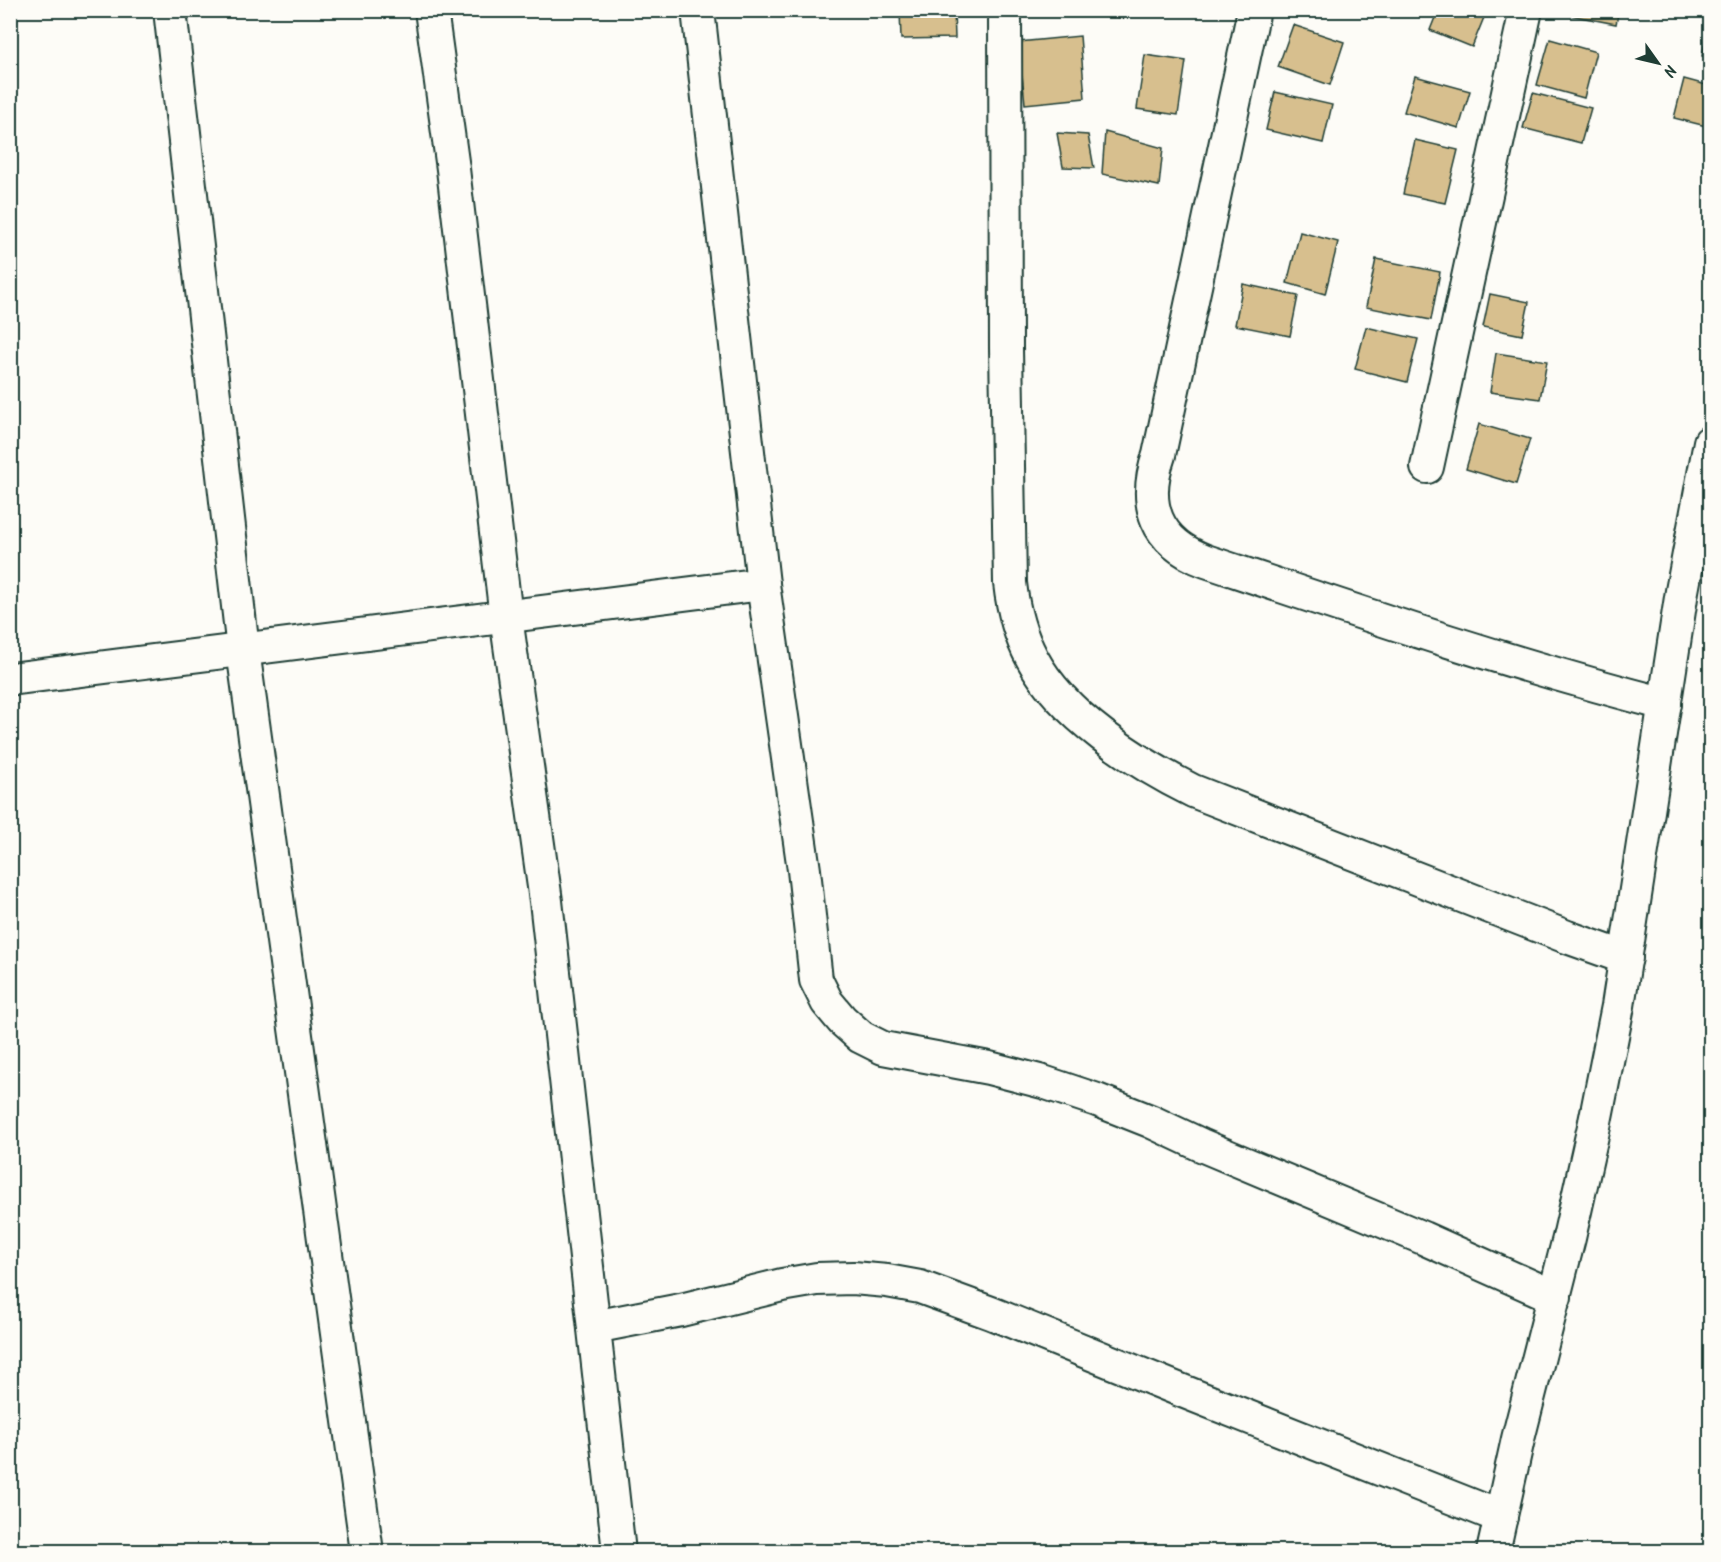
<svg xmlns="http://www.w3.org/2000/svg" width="1721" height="1562" font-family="Kalam,sans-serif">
  <rect width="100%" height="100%" fill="#fdfcf7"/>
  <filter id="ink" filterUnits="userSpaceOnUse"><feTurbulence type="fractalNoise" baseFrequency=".0167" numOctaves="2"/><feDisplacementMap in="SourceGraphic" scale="12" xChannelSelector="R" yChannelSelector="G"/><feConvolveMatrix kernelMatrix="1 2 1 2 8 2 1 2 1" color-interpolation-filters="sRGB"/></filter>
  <g filter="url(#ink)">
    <!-- building -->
    <g fill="#d7bf8e" stroke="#1f3d34" stroke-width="1.5">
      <polygon points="900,10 954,10 955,38 901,39"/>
      <polygon points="1065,10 1124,10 1123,18"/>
      <polygon points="1438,10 1487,10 1472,47 1430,30"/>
      <polygon points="1565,10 1619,10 1616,24 1564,14"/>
      <polygon points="1710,18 1710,58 1702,56"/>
      <polygon points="1293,25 1344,42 1330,85 1278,67"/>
      <polygon points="1080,36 1085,98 1025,104 1019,42"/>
      <polygon points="1550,39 1596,52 1584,98 1537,85"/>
      <polygon points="1145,55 1186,61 1178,115 1137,109"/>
      <polygon points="1415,76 1470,91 1459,128 1404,112"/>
      <polygon points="1684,79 1710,86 1710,127 1674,118"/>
      <polygon points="1275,92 1332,105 1323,143 1266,130"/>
      <polygon points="1533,93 1591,108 1581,143 1523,128"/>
      <polygon points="1105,132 1163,148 1159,186 1102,174"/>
      <polygon points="1057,133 1088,135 1094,168 1063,167"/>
      <polygon points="1415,140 1458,150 1445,203 1403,194"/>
      <polygon points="1300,232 1338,242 1325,294 1287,283"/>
      <polygon points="1376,259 1440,272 1431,320 1366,307"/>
      <polygon points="1243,284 1298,296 1290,336 1235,325"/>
      <polygon points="1490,294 1529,302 1522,335 1483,327"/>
      <polygon points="1366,327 1418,339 1407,382 1355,369"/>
      <polygon points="1496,353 1547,361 1540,399 1490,392"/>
      <polygon points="1479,424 1530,439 1516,484 1466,469"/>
    </g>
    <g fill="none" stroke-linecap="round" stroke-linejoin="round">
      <defs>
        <g id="minor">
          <polyline points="170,10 243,650 367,1552"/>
          <polyline points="431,10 453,169 506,617 546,901 619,1552"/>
          <polyline points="698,10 763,584 804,870 816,980 827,1002 842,1020 861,1037 883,1048 989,1068 1043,1082 1097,1100 1150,1121 1201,1145 1423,1238 1555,1297"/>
          <path d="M1005,10L1006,348L1010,583C1013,610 1019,634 1032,658C1063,716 1135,762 1193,791L1567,937L1626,958"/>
          <path d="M1254,10L1159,455C1142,504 1155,542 1206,561C1358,612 1510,664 1665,704"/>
          <polyline points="1427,467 1526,10"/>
          <polyline points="10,679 763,584"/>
          <polyline points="594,1327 681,1310 782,1285 817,1279 853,1278 887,1281 920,1287 991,1313 1185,1392 1501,1517"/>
          <polyline points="1493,1552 1518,1439 1569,1238 1595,1122 1618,1006 1682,591 1710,442"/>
        </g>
      </defs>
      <!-- minor casing -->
      <use href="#minor" stroke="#1f3d34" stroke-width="36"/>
      <!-- minor -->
      <use href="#minor" stroke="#fdfcf7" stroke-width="32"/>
    </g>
  </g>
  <!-- margin -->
  <rect width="1721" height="1562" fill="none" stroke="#fdfcf7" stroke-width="36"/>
  <rect x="18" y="18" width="1685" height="1526" fill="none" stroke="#1f3d34" stroke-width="2" filter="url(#ink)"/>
  <!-- north arrow -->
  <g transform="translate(1658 63) rotate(124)" stroke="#fdfcf7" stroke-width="4.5" paint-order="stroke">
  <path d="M0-4.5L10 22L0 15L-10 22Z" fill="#1f3d34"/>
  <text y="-9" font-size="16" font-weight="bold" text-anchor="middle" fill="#1f3d34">N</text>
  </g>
</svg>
